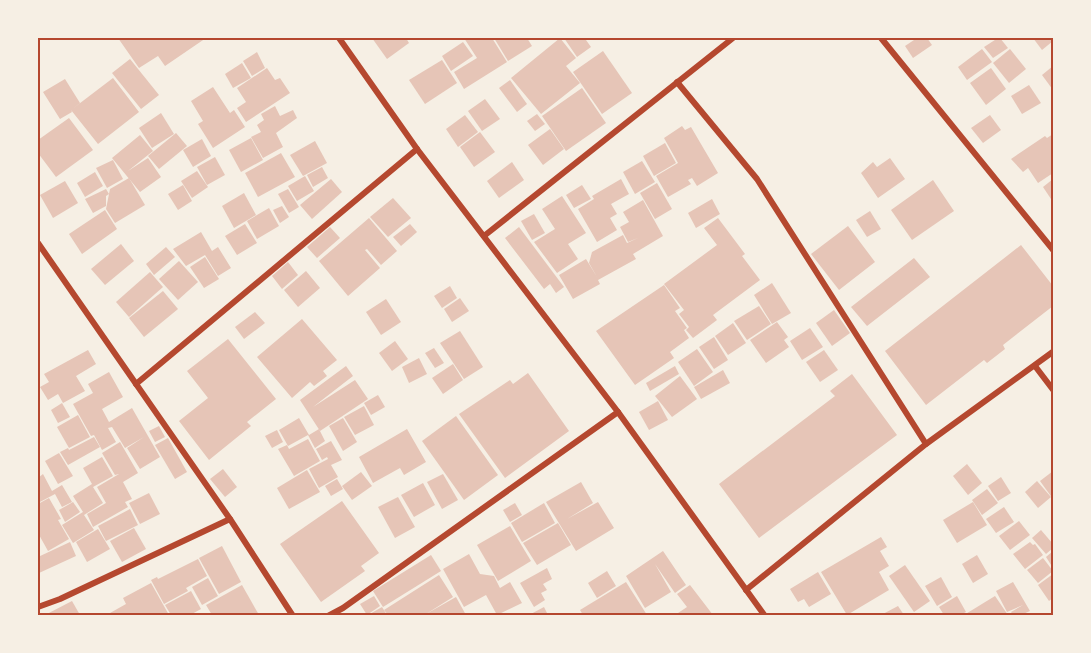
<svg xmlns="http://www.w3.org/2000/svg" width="1091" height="653" font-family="'Noto Sans',sans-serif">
  <rect width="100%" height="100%" fill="#f6efe4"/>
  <!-- building -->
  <g fill="#e6c5b7">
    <polygon points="118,38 206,38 165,66 158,56 139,68"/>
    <polygon points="372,38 406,38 409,43 387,59"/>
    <polygon points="464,38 492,38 507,62 464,89 454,72 477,58"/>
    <polygon points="494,38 527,38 532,46 508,61"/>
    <polygon points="560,38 576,58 566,66 580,83 541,114 511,78"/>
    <polygon points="564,38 590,38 586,40 591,47 577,57"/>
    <polygon points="917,38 927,38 932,45 913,58 905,46"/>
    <polygon points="998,38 1000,38 1008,48 993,58 984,47"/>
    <polygon points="1033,38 1053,38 1053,41 1042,50"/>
    <polygon points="463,42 473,56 451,71 442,56"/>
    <polygon points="982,49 992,62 967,80 958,67"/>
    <polygon points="1010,49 1026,69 1009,83 993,63"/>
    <polygon points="603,51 632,93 602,114 573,72"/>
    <polygon points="257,52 265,68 252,76 243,61"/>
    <polygon points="130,59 159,95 141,109 112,73"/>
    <polygon points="442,60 457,83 425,104 409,80"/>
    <polygon points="242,63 251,78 233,88 225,74"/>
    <polygon points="1053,66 1053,90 1042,75"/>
    <polygon points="267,68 275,80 280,78 290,93 246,122 237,108 246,102 237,88"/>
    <polygon points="991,68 1006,89 986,105 970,83"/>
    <polygon points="113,78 139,112 98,144 71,110 72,112 60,119 43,92 65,79 80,103 71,110"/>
    <polygon points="510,80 527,104 517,112 499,88"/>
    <polygon points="1029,85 1041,103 1022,114 1011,96"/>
    <polygon points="213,87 230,113 234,110 245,127 213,148 198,124 203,121 191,101"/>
    <polygon points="582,88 606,123 566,151 542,116"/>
    <polygon points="485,99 500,119 482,131 468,111"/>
    <polygon points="275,106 280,116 293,110 297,118 276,133 283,147 263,158 251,137 261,132 257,125 264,120 261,114"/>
    <polygon points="161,113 174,134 152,148 139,128"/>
    <polygon points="537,114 545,124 535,131 527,121"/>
    <polygon points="465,115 478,132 458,147 446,129"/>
    <polygon points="990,115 1001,130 983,143 971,128"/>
    <polygon points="69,118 93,150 56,177 38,153 38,140"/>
    <polygon points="682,126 685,130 691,127 718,173 697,186 692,178 688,180 691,184 668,197 656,176 678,163 664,138"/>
    <polygon points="550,129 564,149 543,165 528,145"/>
    <polygon points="480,132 495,152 474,167 460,147"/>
    <polygon points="176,133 187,146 159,169 148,156"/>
    <polygon points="1053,134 1053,173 1038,183 1028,168 1023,172 1011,159 1045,136 1047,138"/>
    <polygon points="140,135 153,151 128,171 148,158 161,177 140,192 112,158"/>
    <polygon points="251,138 263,160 241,172 229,150"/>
    <polygon points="202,139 211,156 193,167 183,150"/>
    <polygon points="315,141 327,163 303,176 290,155"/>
    <polygon points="665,143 676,163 654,176 643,156"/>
    <polygon points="281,153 295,177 258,197 245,173"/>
    <polygon points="215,157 225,175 207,185 197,167"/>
    <polygon points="890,158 905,179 878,198 861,173 873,162 877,167"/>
    <polygon points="113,160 123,179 107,188 96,168"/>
    <polygon points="642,161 655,182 635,194 623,172"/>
    <polygon points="512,162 524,180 499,198 487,181"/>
    <polygon points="322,167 328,178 313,187 307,175"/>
    <polygon points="197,171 208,187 192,198 181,181"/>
    <polygon points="95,172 103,186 85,197 77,183"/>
    <polygon points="305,176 314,191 297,201 288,186"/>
    <polygon points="129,178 145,205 115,223 106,209 110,189"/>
    <polygon points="331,179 342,192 312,219 300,205"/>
    <polygon points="621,179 629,194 611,204 617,214 610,218 617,230 597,242 578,209 594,199 592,196"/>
    <polygon points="1053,179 1053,202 1043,187"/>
    <polygon points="933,180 954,211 912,240 891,210"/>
    <polygon points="65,181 78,203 53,218 40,195"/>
    <polygon points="657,183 672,209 655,219 640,193"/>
    <polygon points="183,185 192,201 178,210 168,194"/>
    <polygon points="582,185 591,199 574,208 566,195"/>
    <polygon points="106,189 109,194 106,196 106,206 93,213 85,199"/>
    <polygon points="288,189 299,207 289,213 278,194"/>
    <polygon points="244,193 256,215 234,228 222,206"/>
    <polygon points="562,196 586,233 568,244 578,259 557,273 534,242 555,229 542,209"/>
    <polygon points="393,198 411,218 388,237 370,217"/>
    <polygon points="712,199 720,214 696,228 688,213"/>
    <polygon points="643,200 663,236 633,254 636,259 598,280 600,284 573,299 559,275 586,259 597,277 589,263 592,252 623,235 627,243 638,238 628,242 620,227 629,222 623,212"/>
    <polygon points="282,206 289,217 280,223 273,210"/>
    <polygon points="269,208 279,226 257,239 247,221"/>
    <polygon points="105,210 117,229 82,254 69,234"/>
    <polygon points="870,211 881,229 867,237 856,220"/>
    <polygon points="534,214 545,233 532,240 521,221"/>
    <polygon points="369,218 397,251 381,265 367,249 365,250 380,268 348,296 319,261"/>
    <polygon points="718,218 745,254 742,256 760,280 713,315 717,320 693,338 686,330 689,327 679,314 684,310 664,284 717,245 704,228"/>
    <polygon points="245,224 257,243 237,255 225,236"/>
    <polygon points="410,224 417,232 401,246 393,237"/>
    <polygon points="848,226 875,262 839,290 811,254"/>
    <polygon points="330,227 340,238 317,258 307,247"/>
    <polygon points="519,227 564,287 556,293 550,284 544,289 505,238"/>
    <polygon points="201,232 212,251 218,247 231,268 218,276 205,255 186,266 173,249"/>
    <polygon points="121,244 134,261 105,285 91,269"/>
    <polygon points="1021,245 1053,286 1053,306 1003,345 1005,349 987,363 984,360 926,405 885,351"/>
    <polygon points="166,247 175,257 154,275 146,264"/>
    <polygon points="205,257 219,279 204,288 190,267"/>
    <polygon points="914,258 930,277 867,326 851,307"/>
    <polygon points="179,261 198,282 178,300 159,279"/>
    <polygon points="288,262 298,275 282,289 272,276"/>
    <polygon points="306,271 320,288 298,307 284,290"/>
    <polygon points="150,272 163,287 129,317 116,302"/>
    <polygon points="772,283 791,313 772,324 754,295"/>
    <polygon points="664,285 680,308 675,311 687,328 684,330 689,338 670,352 674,358 635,385 596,331"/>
    <polygon points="450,286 457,298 442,308 434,296"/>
    <polygon points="163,291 178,309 144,337 129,318"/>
    <polygon points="460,298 469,311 452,322 444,309"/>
    <polygon points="386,299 401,322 381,335 366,312"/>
    <polygon points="759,306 771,324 747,340 734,321"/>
    <polygon points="834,310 850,333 832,346 816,323"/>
    <polygon points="255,312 265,323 244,339 235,327"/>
    <polygon points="302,319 337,360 323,371 327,376 314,386 310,382 292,398 257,357"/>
    <polygon points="777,322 788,337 784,340 789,347 766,363 750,340"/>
    <polygon points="733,323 746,343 728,355 715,336"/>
    <polygon points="810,328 823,347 802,360 790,341"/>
    <polygon points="460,331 483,367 464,379 440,343"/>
    <polygon points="714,337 728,360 714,369 699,347"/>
    <polygon points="228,339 276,399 247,422 251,426 209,460 179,421 208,398 187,371"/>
    <polygon points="395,341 408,359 392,371 379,353"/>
    <polygon points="434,348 444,363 435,368 425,353"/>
    <polygon points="697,349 713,372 694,386 678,362"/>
    <polygon points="88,350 96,364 76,376 85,391 63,403 58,394 48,400 40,387 49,382 44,374"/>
    <polygon points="824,350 838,370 820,382 806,362"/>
    <polygon points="419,358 427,374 409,383 402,367"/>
    <polygon points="453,364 463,380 443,394 432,378"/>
    <polygon points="346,366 353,376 313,407 355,380 368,399 320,431 300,400"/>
    <polygon points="675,366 679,374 650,391 646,383"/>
    <polygon points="723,370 730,383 701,399 694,387"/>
    <polygon points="109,372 123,397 102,409 109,422 132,408 160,457 140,469 127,448 144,437 125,448 112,427 108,428 116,442 102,450 94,435 91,436 73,404 93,393 88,384"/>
    <polygon points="528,373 569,431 505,478 459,414 510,380 513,384"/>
    <polygon points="852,374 897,435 759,538 719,484 835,396 830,391"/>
    <polygon points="680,376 697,399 672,417 655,396"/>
    <polygon points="378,395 385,407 371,415 364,403"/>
    <polygon points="658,401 668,420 649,430 639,412"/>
    <polygon points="62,403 70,417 58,423 51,410"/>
    <polygon points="364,406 374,425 355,435 344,417"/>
    <polygon points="78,415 90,437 69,448 57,427"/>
    <polygon points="456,416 498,475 464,500 422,441"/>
    <polygon points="299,418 309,435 319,429 325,441 315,448 308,435 288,446 279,430"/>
    <polygon points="343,418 357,442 343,451 329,426"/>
    <polygon points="159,426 165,437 155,442 149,431"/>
    <polygon points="407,429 426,462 404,475 400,468 373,483 359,457"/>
    <polygon points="277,430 283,442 272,448 265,436"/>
    <polygon points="94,437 100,447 68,465 60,452 68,448 69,450"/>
    <polygon points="168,438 187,472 175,479 155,445"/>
    <polygon points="308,439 320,461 294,476 278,449 287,445 289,449"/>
    <polygon points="331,441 342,460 331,465 338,477 319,488 309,469 328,459 327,457 322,460 316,449"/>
    <polygon points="120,442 138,473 123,482 132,499 125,502 128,507 93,527 87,514 106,503 97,487 119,474 115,475 102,453"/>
    <polygon points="59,453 73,476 58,484 45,461"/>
    <polygon points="102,457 113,476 93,487 103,503 84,515 94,530 73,543 62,525 83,512 73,496 92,484 83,468"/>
    <polygon points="967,464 982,483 968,495 953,476"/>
    <polygon points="223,469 237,487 225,497 210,479"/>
    <polygon points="307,470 320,492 289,509 277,488"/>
    <polygon points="1053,471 1053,499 1040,481"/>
    <polygon points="361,472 372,486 352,500 342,486"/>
    <polygon points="43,474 52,491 62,485 72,502 62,507 55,494 38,503 38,478"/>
    <polygon points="443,474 458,500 442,509 427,482"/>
    <polygon points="1001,477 1011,493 998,501 988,486"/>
    <polygon points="337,479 343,489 331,496 325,486"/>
    <polygon points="1037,481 1051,497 1038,508 1025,492"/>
    <polygon points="581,482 593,503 567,519 598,502 614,528 576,551 546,502"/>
    <polygon points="423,483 435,505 414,517 401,495"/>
    <polygon points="987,489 998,503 982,515 972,500"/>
    <polygon points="149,493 160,514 140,524 129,503"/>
    <polygon points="398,497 415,527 395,538 378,507"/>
    <polygon points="49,498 61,519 58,520 69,539 48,551 38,533 38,504"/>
    <polygon points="342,501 379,553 361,566 365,571 321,602 280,544"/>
    <polygon points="73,502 80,512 65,522 59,510"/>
    <polygon points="973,502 987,525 957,543 943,520"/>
    <polygon points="515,503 522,515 510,522 503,510"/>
    <polygon points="544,503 555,523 522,542 511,523"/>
    <polygon points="1004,507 1014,522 996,533 986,519"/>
    <polygon points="130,509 138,525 106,541 98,526"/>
    <polygon points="1019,521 1030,535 1010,550 999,536"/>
    <polygon points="558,523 571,545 537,565 523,543"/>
    <polygon points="510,526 531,561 498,581 477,545"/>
    <polygon points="134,528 146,549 122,562 110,541"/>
    <polygon points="98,529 110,549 87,562 76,542"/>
    <polygon points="1041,530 1053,544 1053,548 1046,554 1032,538"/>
    <polygon points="881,537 887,547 880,551 889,566 879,572 889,590 847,615 821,572"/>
    <polygon points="70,542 76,556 39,573 38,557"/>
    <polygon points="1030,542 1033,545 1035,544 1043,555 1025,569 1013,554"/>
    <polygon points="222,546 241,582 219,594 199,558"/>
    <polygon points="663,551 686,585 675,593 655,564 671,592 645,608 626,576"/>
    <polygon points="1053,551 1053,568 1046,557"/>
    <polygon points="469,554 480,574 494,576 500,588 510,582 522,603 497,615 486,595 464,607 443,569"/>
    <polygon points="431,555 441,571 383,607 373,591"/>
    <polygon points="977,555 988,574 973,583 962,564"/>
    <polygon points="1043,558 1053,571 1038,583 1027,570"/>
    <polygon points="198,559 207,576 186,588 188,591 164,604 151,580 157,577 158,579"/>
    <polygon points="905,565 930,601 914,612 889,576"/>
    <polygon points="547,568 552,579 543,584 547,590 541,593 545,600 534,607 520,583"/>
    <polygon points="607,571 616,586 597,598 588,583"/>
    <polygon points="818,572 831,594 809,607 804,599 798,602 790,589"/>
    <polygon points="1053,574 1053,598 1049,601 1038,585"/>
    <polygon points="439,575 453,597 426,614 456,597 466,615 388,615 384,610"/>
    <polygon points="941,577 952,597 937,606 925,586"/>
    <polygon points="208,578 218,596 202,605 192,587"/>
    <polygon points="626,582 647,615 583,615 580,610"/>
    <polygon points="1013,582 1030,611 1021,615 1013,615 1011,612 1023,605 1007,612 996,591"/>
    <polygon points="151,583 169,615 112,615 110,613 126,604 123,598"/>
    <polygon points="242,585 259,615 212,615 206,605"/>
    <polygon points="690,585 713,615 680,615 678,613 687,607 677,594"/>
    <polygon points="191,591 201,609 190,615 171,615 165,605"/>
    <polygon points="374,596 380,606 367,615 360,604"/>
    <polygon points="957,596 966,612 960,615 944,615 939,607"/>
    <polygon points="995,596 1008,615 964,615"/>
    <polygon points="72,601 80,615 45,615"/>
    <polygon points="898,606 904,615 881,615"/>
    <polygon points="382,607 387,615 368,615"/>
    <polygon points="544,607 548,615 529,615"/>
  </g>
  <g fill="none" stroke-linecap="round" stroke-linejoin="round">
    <!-- minor -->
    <g stroke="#b5482f" stroke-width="6">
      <polyline points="339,38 417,149 618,412 765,616"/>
      <polyline points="881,38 1054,251"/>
      <polyline points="677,82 757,179 926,444"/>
      <polyline points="484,236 733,38"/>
      <polyline points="38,243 230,519 293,616"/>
      <polyline points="1035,366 1054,391"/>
      <polyline points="136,384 417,149"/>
      <polyline points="746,590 926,444 1054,351"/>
      <polyline points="38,607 60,599 230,519"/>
      <polyline points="328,616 343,608 618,412"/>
    </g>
  </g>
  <!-- border -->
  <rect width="1091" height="653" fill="none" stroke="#f6efe4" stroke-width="78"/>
  <rect x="39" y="39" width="1013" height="575" fill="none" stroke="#b5482f" stroke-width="2"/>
</svg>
